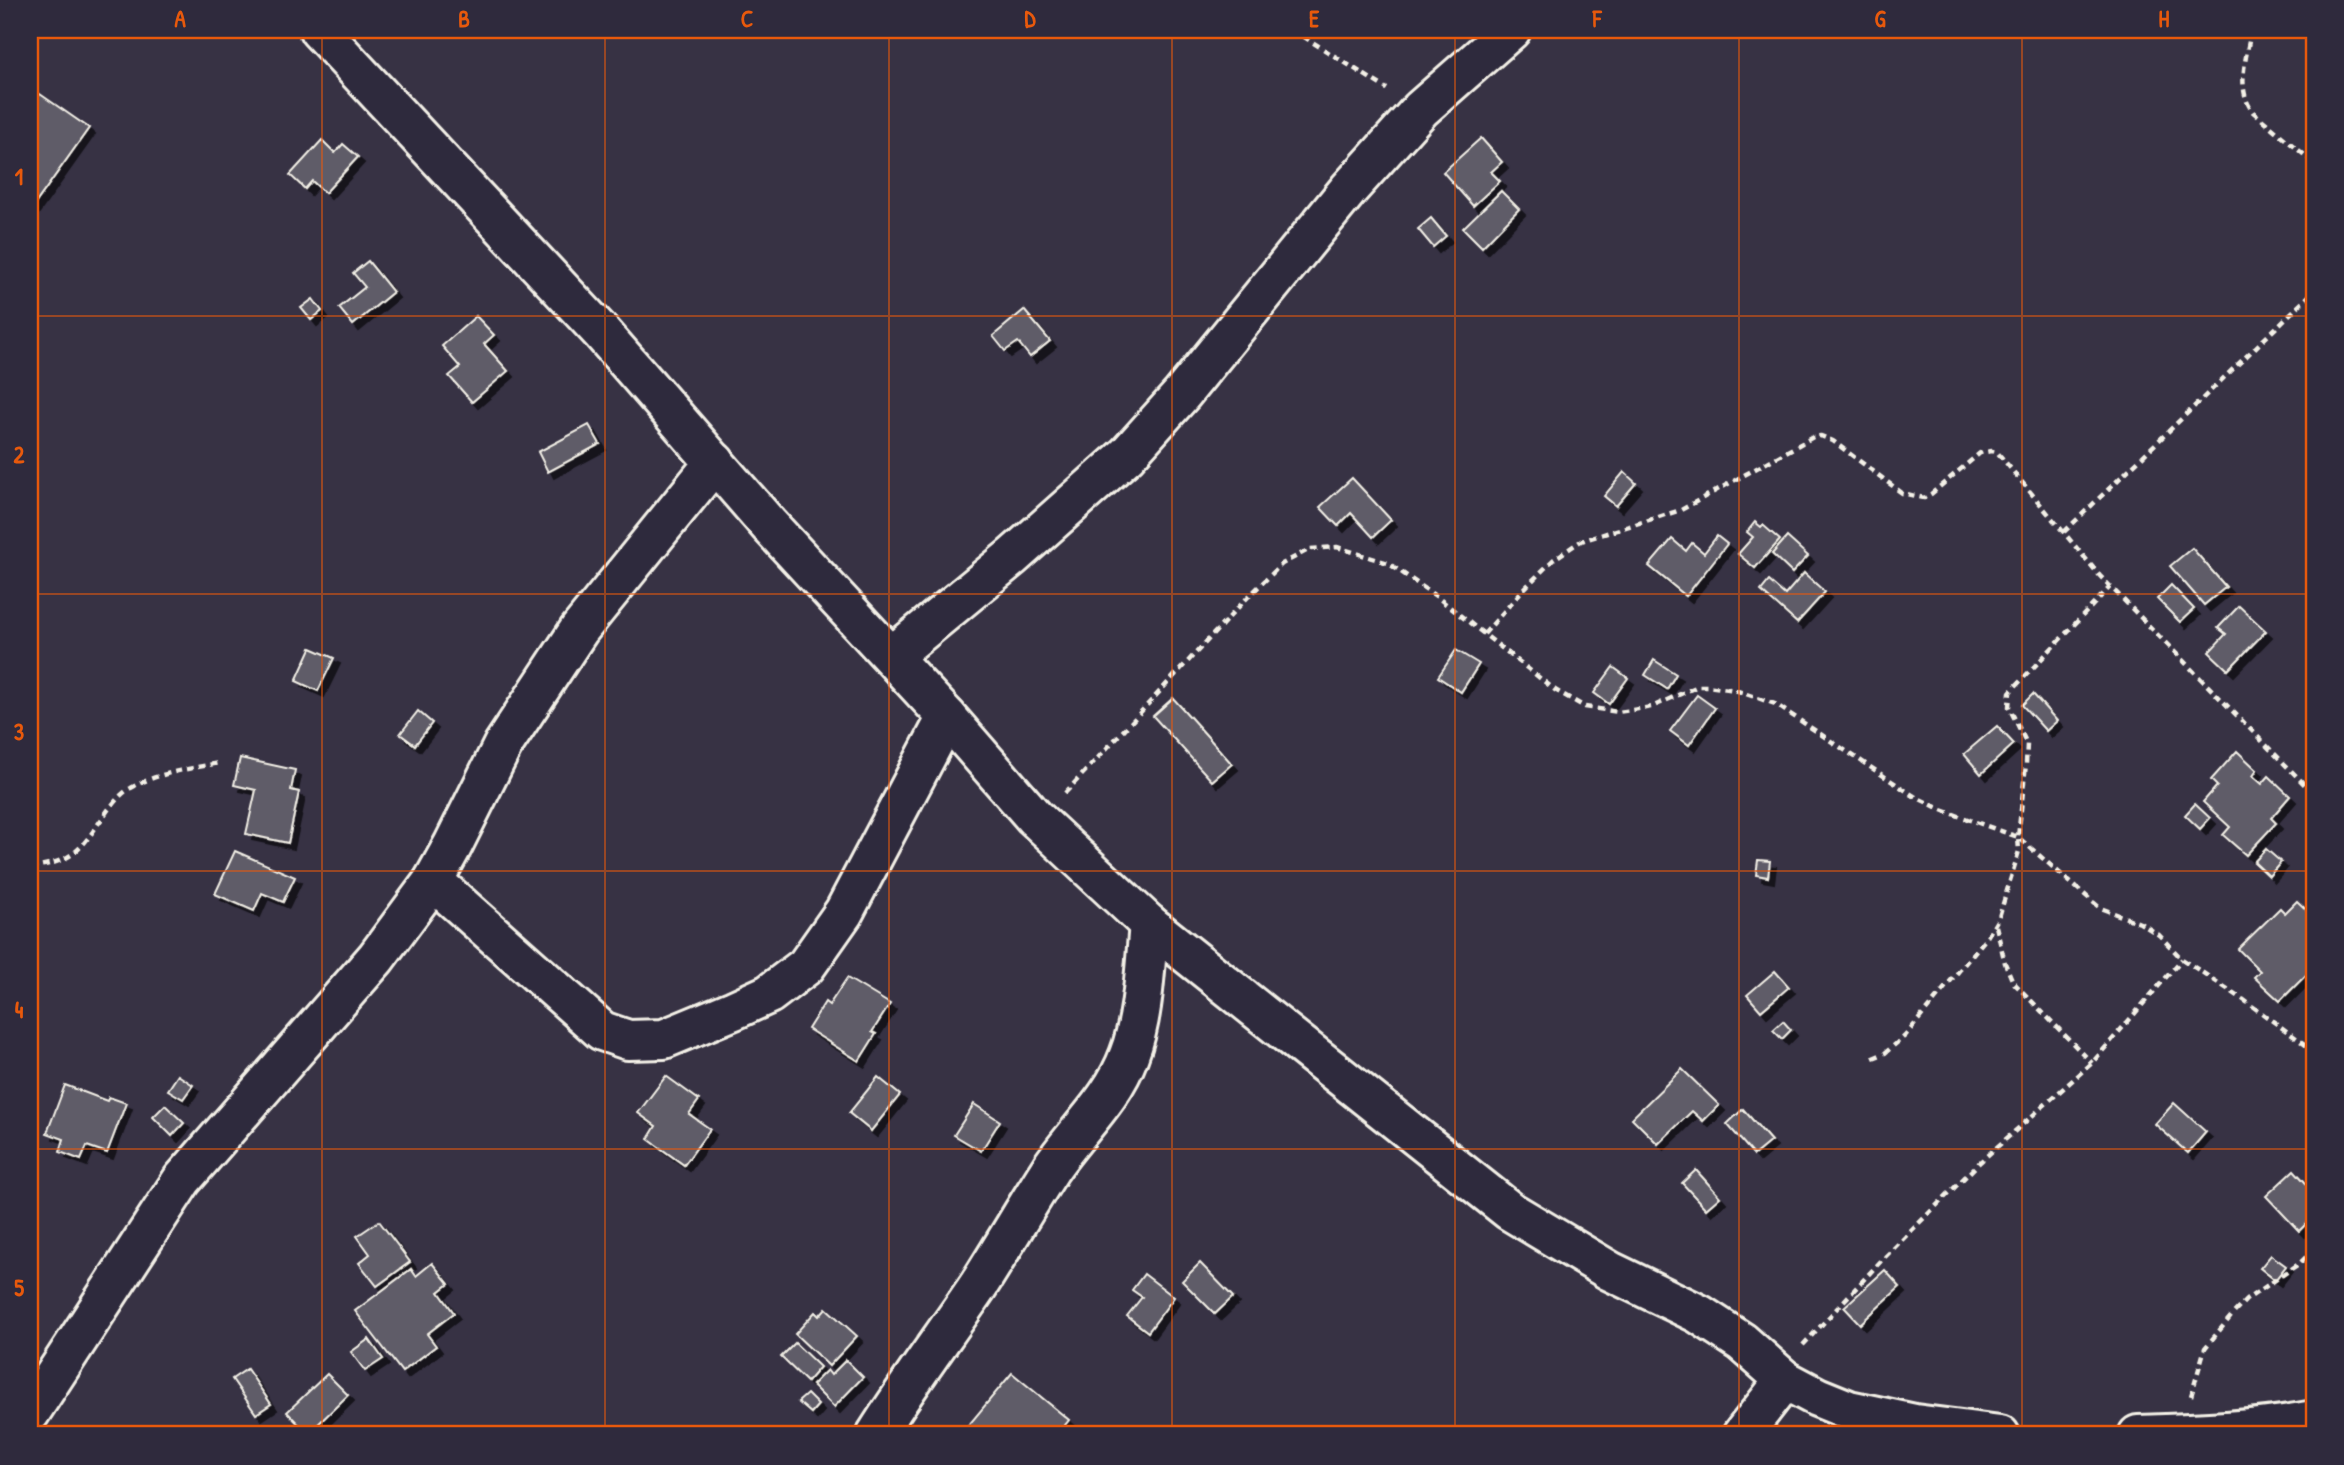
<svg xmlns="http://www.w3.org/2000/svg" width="2344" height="1465" font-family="'Patrick Hand',sans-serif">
  <defs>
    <filter id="shadow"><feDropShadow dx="6" dy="6" stdDeviation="0" flood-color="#0009"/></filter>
  </defs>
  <rect width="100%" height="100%" fill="#373244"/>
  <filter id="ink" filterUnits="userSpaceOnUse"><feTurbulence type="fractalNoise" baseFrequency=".0143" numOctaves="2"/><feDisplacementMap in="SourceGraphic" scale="14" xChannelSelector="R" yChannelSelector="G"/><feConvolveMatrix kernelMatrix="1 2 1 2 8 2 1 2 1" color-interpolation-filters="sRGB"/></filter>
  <g filter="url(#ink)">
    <!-- building -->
    <g fill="#5f5c67" stroke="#f4f1e8" stroke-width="2" filter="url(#shadow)">
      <polygon points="40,94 89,128 30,211 30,108"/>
      <polygon points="1481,138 1502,162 1491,172 1500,181 1473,206 1443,172"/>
      <polygon points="322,140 335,153 343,144 358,157 325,193 312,181 305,189 290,175"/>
      <polygon points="1501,191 1519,209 1482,247 1463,228"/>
      <polygon points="1431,218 1446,236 1433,247 1418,229"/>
      <polygon points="368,261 393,292 353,325 339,308 365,287 353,273"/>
      <polygon points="313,299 322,311 311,320 301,308"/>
      <polygon points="1024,310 1050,341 1030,357 1018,342 1005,351 993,336"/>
      <polygon points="476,316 494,335 484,344 508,371 472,402 449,376 460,367 442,346"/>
      <polygon points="589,425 600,444 548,472 538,452"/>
      <polygon points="1624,472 1636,483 1616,506 1604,496"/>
      <polygon points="1352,478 1391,520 1373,537 1351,513 1338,526 1320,507"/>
      <polygon points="1755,522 1761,527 1763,525 1780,540 1755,568 1738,554 1753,537 1747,532"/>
      <polygon points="1717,536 1727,544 1686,596 1649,566 1672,539 1686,551 1692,543 1704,553"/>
      <polygon points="1787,537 1808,556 1792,573 1772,554"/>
      <polygon points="2192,548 2226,587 2204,605 2170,566"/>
      <polygon points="1804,573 1825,592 1797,623 1761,591 1769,581 1785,595"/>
      <polygon points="2171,585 2194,609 2180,622 2157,599"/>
      <polygon points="2239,606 2266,631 2228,670 2209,652 2226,634 2218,628"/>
      <polygon points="311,648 334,658 318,691 296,681"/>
      <polygon points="1456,650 1479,664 1461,692 1438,677"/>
      <polygon points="1654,660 1676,674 1667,689 1645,675"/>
      <polygon points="1613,667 1628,678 1609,704 1594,693"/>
      <polygon points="2033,694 2057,721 2046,731 2022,705"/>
      <polygon points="1697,695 1715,708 1689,745 1670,731"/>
      <polygon points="1173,698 1232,764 1212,781 1153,716"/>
      <polygon points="418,711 432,723 415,745 400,734"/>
      <polygon points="1997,726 2014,744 1981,774 1964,754"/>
      <polygon points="2237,751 2257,770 2253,776 2262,784 2269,776 2290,796 2271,818 2276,823 2246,855 2223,835 2230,827 2203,802 2217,786 2211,780"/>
      <polygon points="240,758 295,770 291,790 299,792 288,843 246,834 256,790 234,785"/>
      <polygon points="2195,804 2210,818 2200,829 2185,815"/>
      <polygon points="2266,849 2281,862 2269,876 2254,862"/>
      <polygon points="235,851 295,877 283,902 262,893 254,911 215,894"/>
      <polygon points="1758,860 1770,861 1768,877 1756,875"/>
      <polygon points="2297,901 2314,917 2314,956 2309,961 2314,967 2280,1001 2254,977 2260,971 2238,949 2280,908 2285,913"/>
      <polygon points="1775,971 1789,987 1761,1011 1747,995"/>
      <polygon points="847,978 890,1004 872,1032 876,1034 859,1061 808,1029 825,1002 829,1005"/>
      <polygon points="1783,1021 1791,1030 1782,1039 1773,1030"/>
      <polygon points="1682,1069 1719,1105 1703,1121 1692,1111 1658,1144 1632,1118"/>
      <polygon points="178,1075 193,1085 183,1099 168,1090"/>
      <polygon points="666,1076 699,1100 689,1114 710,1129 684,1165 648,1139 656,1126 638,1113"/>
      <polygon points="878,1077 900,1095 871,1131 849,1113"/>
      <polygon points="65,1085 107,1101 109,1097 126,1103 107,1153 87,1146 81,1160 60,1152 64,1139 47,1133"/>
      <polygon points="2174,1103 2206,1132 2188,1153 2155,1124"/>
      <polygon points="974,1104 1000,1121 981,1151 954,1135"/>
      <polygon points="165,1105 184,1123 172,1136 153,1117"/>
      <polygon points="1743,1109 1771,1141 1754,1155 1727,1124"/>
      <polygon points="1696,1170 1720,1197 1706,1209 1682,1183"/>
      <polygon points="2294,1170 2314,1192 2314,1216 2299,1231 2266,1196"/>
      <polygon points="379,1221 410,1262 377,1286 359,1263 370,1254 357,1236"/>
      <polygon points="2271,1255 2286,1266 2275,1280 2260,1268"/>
      <polygon points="432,1263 449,1284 439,1292 454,1313 427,1334 436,1346 402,1372 355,1311 411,1269 416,1276"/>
      <polygon points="1200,1263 1233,1297 1215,1314 1182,1281"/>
      <polygon points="1885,1270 1900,1287 1860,1324 1844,1307"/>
      <polygon points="1144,1274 1174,1297 1148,1332 1127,1316 1142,1297 1132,1290"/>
      <polygon points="826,1308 857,1336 829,1366 795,1334 815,1312 819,1316"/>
      <polygon points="369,1339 383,1359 365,1371 351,1352"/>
      <polygon points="795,1343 820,1367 807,1382 781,1357"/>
      <polygon points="846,1360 863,1377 834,1407 812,1385 827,1370 831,1375"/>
      <polygon points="247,1369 271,1404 256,1414 232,1379"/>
      <polygon points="1012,1373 1069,1420 1057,1435 977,1435 967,1427"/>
      <polygon points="327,1374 348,1395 308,1434 287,1412"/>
      <polygon points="807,1394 818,1405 811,1413 798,1402"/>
    </g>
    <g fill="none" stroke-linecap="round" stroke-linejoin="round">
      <defs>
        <g id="minor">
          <polyline points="319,30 602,333 769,525 947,717 1034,817 1149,924 1510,1211 1610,1271 1699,1314 1742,1342 1785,1380 1817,1397 1849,1410 1915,1424 2000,1435"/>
          <polyline points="892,656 1012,557 1127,455 1182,394 1349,189 1421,109 1511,30"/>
          <polyline points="433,881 602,1031 628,1040 664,1039 734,1010 769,994 806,966 844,912 947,717"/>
          <polyline points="30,1413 182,1180 376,958 433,881 453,845 503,745 579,630 715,462"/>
          <path d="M876,1435C908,1384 944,1336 978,1286C1003,1247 1026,1207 1051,1168C1077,1130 1113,1099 1129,1055C1144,1017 1145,964 1149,924"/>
          <polyline points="1742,1435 1785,1380"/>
          <path d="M2138,1435C2197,1433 2256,1431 2314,1420"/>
        </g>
      </defs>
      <!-- minor casing -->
      <use href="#minor" stroke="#f4f1e8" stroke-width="44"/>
      <!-- path -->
      <g stroke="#f4f1e8" stroke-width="4.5" stroke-dasharray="7 5" stroke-linecap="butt">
        <polyline points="1293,30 1387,89"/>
        <path d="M2251,30C2247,57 2235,88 2253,112L2314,163"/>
        <polyline points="2064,532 2314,291"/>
        <polyline points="1484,634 1520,593 1554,559 1581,541 1681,510 1813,437 1821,436 1833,441 1902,493 1924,498 1931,494 1980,453 1992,451 1997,452 2100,576 2314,794"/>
        <polyline points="1065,793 1248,597 1282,564 1310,549 1337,547 1388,563 1437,597 1555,690 1585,707 1618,712 1652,707 1698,686 1707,686 1735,690 1775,704 1914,796 1942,810 2018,837 2100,908 2140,923 2159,935 2182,959 2241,998 2314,1051"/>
        <path d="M30,867C78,862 82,846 108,810C114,803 122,792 131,788C157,773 189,769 219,763"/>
        <polyline points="1996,926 2005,963 2013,982 2092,1063"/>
        <polyline points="1873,1058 1885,1053 1905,1036 1987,937 1999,917 2019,851 2018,837 2026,764 2027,744 2009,707 2010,692 2110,587"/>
        <polyline points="1803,1345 1881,1261 1980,1162 2092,1063 2182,959"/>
        <polyline points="2191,1396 2205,1348 2233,1314 2246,1300 2300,1263 2314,1249"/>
      </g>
      <!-- minor -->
      <use href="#minor" stroke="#2f2a3d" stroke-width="38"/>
    </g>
  </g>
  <!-- grid -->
  <path fill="none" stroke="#e8590c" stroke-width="2" stroke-opacity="0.55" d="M322,30V1435M605,30V1435M889,30V1435M1172,30V1435M1455,30V1435M1739,30V1435M2022,30V1435M30,316H2314M30,594H2314M30,871H2314M30,1149H2314"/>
  <!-- margin -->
  <rect width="2344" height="1465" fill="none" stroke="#2f2a3d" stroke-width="77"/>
  <rect x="38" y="38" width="2268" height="1388" fill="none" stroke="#e8590c" stroke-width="2.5"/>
  <g font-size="23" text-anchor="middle" font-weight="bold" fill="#e8590c">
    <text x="180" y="27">A</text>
    <text x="464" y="27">B</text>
    <text x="747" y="27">C</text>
    <text x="1030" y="27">D</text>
    <text x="1314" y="27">E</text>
    <text x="1597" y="27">F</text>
    <text x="1880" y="27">G</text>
    <text x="2164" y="27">H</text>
    <text x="19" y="185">1</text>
    <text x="19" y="463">2</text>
    <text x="19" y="740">3</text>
    <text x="19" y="1018">4</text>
    <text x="19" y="1296">5</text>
  </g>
</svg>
